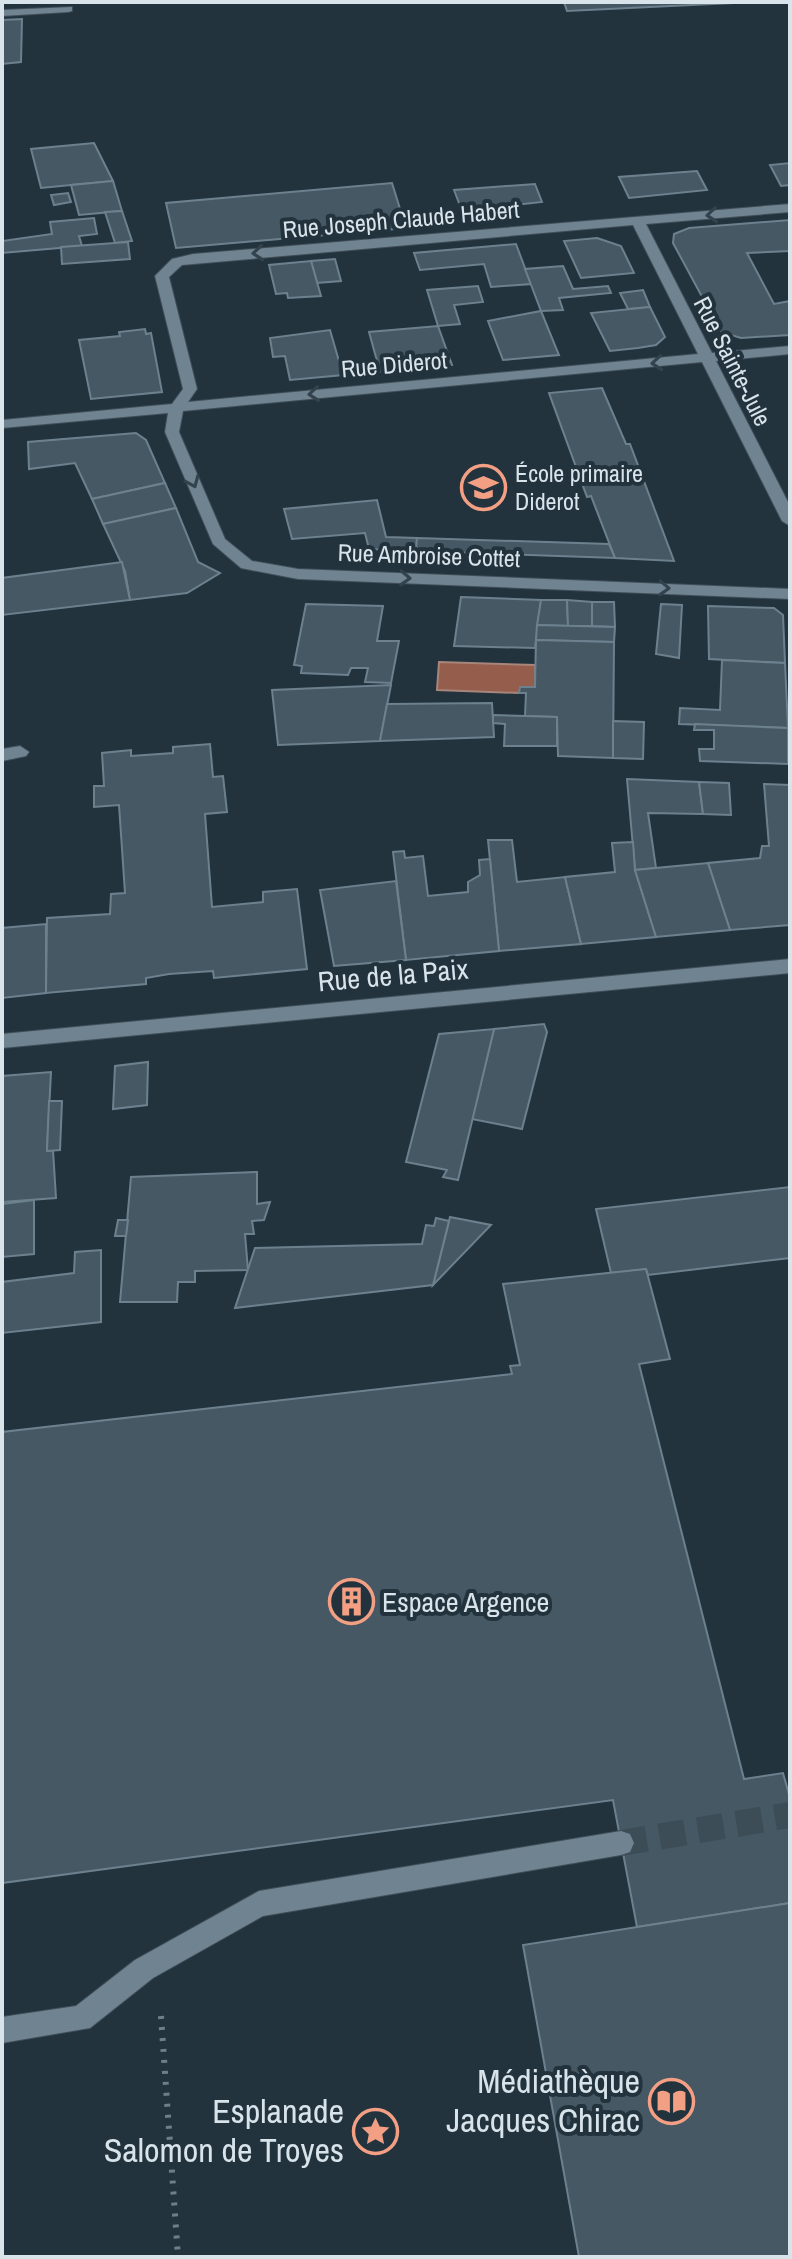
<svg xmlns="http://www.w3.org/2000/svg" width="792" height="2259" font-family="'Archivo Narrow',sans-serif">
  <rect width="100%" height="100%" fill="#22333e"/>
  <!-- water -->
  <polygon fill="#945d4c" stroke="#a8857b" stroke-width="2" points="439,662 535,665 535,687 521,687 519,693 437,690"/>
  <!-- building -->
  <g fill="#455864" stroke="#6d808e" stroke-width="2">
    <polygon points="564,2 755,2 567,11"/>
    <polygon points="22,19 21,62 2,64 2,20"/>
    <polygon points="94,143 113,181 41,188 31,149"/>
    <polygon points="790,163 790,185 781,186 770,165"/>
    <polygon points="697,171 707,190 629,198 619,177"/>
    <polygon points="113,181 122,211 79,215 71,185"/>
    <polygon points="392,183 406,228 176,248 166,203"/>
    <polygon points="535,184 542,202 462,211 454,190"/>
    <polygon points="68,193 71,202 54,205 51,195"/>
    <polygon points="122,211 132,241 115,243 105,212"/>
    <polygon points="94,218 97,234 79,236 82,246 2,253 2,241 52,234 50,222"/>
    <polygon points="790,220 790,251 747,253 774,304 790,301 790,335 741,338 721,332 673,243 674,234 689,228"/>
    <polygon points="597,238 621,246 634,273 581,278 564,241"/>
    <polygon points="128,242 130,259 62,264 61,247"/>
    <polygon points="516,244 531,284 491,287 484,264 420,270 414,253"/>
    <polygon points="335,259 341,281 317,283 311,261"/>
    <polygon points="311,261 321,296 288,298 287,293 276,294 269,265"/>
    <polygon points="563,266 573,289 608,286 611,293 559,298 563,310 541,311 525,269"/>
    <polygon points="478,286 483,302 454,305 460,324 438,326 427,290"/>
    <polygon points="643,290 650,307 628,309 620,293"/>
    <polygon points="650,307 665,337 656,345 638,348 610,351 591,313"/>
    <polygon points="541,311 559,355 503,360 488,321"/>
    <polygon points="438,326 452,365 380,372 369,332"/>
    <polygon points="145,329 146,334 151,333 162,392 91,399 79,340 120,336 119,332"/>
    <polygon points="330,330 343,375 290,380 285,356 273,357 270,338"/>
    <polygon points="602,388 626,444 630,444 674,561 615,558 591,496 587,497 549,393"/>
    <polygon points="136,433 146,440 165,483 92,499 75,463 29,469 28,442"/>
    <polygon points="165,483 176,508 103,524 92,499"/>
    <polygon points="377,500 386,537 417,538 416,551 369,549 365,533 292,539 284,509"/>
    <polygon points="176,508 198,562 220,573 187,593 130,600 125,571 103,524"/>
    <polygon points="417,538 609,544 615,558 416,551"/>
    <polygon points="122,562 130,600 2,615 2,578"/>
    <polygon points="461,597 541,600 535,648 454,646"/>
    <polygon points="541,600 567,600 568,626 537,625"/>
    <polygon points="567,600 592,602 592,626 568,626"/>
    <polygon points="592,602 614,602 615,627 592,626"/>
    <polygon points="306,604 383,606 377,641 399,641 391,683 365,682 368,668 351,668 348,675 301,673 302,666 294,665"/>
    <polygon points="661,604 682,605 679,658 656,654"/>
    <polygon points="708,606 774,608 783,615 785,663 709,659"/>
    <polygon points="537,625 615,627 614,642 536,640"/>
    <polygon points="536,640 614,642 613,758 558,756 557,717 525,716 526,693 519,693 520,687 535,687"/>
    <polygon points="722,660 785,663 788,728 679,724 680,708 720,710"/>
    <polygon points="391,685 380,741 278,745 272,690"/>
    <polygon points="492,703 494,737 380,741 387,704"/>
    <polygon points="493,715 557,717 557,746 504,746 505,724 493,723"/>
    <polygon points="613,721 644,722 643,759 613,758"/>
    <polygon points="695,724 788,728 788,764 700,761 699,749 714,749 714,730 694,730"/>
    <polygon points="210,744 213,777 223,776 227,812 205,814 212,907 263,902 263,892 297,889 307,969 214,978 213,971 169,974 146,978 146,984 46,993 47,918 110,914 111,894 125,893 119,805 94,807 94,786 104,786 102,753 131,750 131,756 173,753 173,747"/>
    <polygon points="627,779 699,782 703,814 648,813 656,868 635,870"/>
    <polygon points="699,782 729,783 731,815 703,814"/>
    <polygon points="764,784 790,785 790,925 730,930 708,863 760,858 762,846 769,846"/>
    <polygon points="488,840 512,840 517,882 565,877 581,944 499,951"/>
    <polygon points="633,842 635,870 656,937 581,944 565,877 615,872 612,843"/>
    <polygon points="404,851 405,858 423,856 428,896 468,892 468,882 480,875 479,860 490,859 499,951 406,960 393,852"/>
    <polygon points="708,863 730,930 656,937 635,870"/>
    <polygon points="396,881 406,960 334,966 320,890"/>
    <polygon points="46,924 46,993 2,998 2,928"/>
    <polygon points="544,1024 547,1032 522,1129 472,1119 494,1029"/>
    <polygon points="494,1029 458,1180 443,1177 447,1170 406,1162 439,1034"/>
    <polygon points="148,1062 147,1105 113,1109 115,1066"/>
    <polygon points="51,1072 47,1151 53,1150 56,1198 2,1202 2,1076"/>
    <polygon points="49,1101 62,1101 60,1150 47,1151"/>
    <polygon points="257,1172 257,1204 270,1202 264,1220 252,1221 254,1234 245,1234 248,1270 195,1271 195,1282 178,1282 177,1302 120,1302 131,1177"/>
    <polygon points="790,1187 790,1258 648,1275 646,1269 611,1273 596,1209"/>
    <polygon points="34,1200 34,1254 2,1257 2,1204"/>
    <polygon points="450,1217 491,1225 433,1285"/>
    <polygon points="436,1218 449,1221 433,1285 235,1308 255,1248 422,1244 426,1225 434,1226"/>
    <polygon points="118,1220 128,1220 126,1236 115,1236"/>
    <polygon points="101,1250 101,1322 2,1333 2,1282 74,1273 75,1252"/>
    <polygon points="646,1269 670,1359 639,1364 744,1779 783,1773 790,1798 790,1903 637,1927 613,1800 2,1883 2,1432 512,1374 510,1366 520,1365 503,1284"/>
    <polygon points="790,1903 790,2257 579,2257 523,1945"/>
  </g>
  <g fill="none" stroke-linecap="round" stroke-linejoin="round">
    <!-- minor-tunnel -->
    <polyline stroke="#3d4d58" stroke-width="26" stroke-dasharray="26 13" stroke-linecap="butt" points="621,1843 790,1815"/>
    <defs>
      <g id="minor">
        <polygon points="72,7 72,11 68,12 2,16 2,10"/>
        <path d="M790,204V212L646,224L712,353L790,346V354L716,361L790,506V526L782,521L702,362L183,411L179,432L225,539L252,561L298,569L790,589V599L298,579L241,568L213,544L165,432L168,413L2,428V420L172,404L183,389L155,276L172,259L193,254ZM633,225L698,354L188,402L197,389L169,277L182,265Z"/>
        <polygon points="20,746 29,752 26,756 2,761 2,749"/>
        <polygon points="790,959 790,973 2,1048 2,1034"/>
        <polygon points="621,1831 630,1834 634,1843 630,1852 621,1855 263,1916 153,1978 90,2028 2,2043 2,2017 76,2006 135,1960 259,1891"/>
      </g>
    </defs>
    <!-- minor casing -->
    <use href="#minor" stroke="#404e58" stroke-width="2"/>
    <!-- path -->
    <polyline stroke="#6f7e87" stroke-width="6" stroke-dasharray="3 8" stroke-linecap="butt" points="161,2016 178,2257"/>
    <!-- minor -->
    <use href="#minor" fill="#708390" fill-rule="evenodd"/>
  </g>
  <!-- one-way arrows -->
  <defs><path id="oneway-chevron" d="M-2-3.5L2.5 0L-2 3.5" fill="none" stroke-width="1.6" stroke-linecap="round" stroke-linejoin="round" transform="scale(2)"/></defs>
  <g stroke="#32434e">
    <use href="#oneway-chevron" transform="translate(712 215) rotate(175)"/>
    <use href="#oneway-chevron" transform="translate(258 253) rotate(175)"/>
    <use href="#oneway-chevron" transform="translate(657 363) rotate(175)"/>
    <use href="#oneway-chevron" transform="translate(314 394) rotate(175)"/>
    <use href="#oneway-chevron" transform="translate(193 482) rotate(67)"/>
    <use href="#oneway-chevron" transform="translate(405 578) rotate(2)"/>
    <use href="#oneway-chevron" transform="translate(664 588) rotate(2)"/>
  </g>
  <!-- icons -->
  <defs>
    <symbol id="school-ring" viewBox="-11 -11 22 22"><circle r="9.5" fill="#22333e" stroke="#f39f84" stroke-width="1.5"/><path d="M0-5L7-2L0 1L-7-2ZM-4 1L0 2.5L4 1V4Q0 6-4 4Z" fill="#f39f84"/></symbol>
    <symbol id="building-ring" viewBox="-11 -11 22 22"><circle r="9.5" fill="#22333e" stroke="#f39f84" stroke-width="1.5"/><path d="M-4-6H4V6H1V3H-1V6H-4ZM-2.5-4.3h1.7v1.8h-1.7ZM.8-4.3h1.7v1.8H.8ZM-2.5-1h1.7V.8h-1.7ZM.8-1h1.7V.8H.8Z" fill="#f39f84"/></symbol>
    <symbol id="library-ring" viewBox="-11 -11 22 22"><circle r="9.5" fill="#22333e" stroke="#f39f84" stroke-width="1.5"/><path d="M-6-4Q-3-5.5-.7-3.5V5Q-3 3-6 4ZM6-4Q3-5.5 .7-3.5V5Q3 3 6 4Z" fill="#f39f84"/></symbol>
    <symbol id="sight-ring" viewBox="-11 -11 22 22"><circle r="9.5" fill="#22333e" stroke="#f39f84" stroke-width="1.5"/><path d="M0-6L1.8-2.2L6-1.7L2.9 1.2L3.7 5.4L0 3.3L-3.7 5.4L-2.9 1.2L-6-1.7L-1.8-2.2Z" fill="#f39f84"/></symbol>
  </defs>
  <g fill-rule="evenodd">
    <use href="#school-ring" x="458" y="462" width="51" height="51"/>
    <use href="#building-ring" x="326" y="1576" width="51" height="51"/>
    <use href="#library-ring" x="646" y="2076" width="51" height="51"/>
    <use href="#sight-ring" x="350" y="2106" width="51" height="51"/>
  </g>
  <g text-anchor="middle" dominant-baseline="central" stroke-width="8" stroke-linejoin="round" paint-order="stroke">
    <!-- far-street labels -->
    <g font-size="24" fill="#d8e3ea" stroke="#22333e">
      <text transform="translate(401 219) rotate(-5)">Rue Joseph Claude Habert</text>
      <text transform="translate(733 361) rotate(63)">Rue Sainte-Jule</text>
      <text transform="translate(394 364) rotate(-5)">Rue Diderot</text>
      <text transform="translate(429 555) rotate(2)">Rue Ambroise Cottet</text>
    </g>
    <!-- far-poi labels -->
    <g font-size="24" fill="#d8e3ea" stroke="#22333e" text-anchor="start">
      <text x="515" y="473">École primaire<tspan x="515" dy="28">Diderot</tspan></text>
    </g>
    <!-- street labels -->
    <g font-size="28" fill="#d8e3ea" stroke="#22333e">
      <text transform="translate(393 975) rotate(-5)">Rue de la Paix</text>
    </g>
    <!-- poi labels -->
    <g font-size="28" fill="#d8e3ea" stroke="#22333e" text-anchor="start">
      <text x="382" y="1602">Espace Argence</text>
    </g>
    <!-- near-poi labels -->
    <g font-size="34" fill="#d8e3ea" stroke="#22333e" text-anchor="end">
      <text x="640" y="2081">Médiathèque<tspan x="640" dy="39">Jacques Chirac</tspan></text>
      <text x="344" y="2111">Esplanade<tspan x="344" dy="39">Salomon de Troyes</tspan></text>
    </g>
  </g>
  <!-- border -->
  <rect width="792" height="2259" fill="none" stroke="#d8e3ea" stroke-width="8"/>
</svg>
